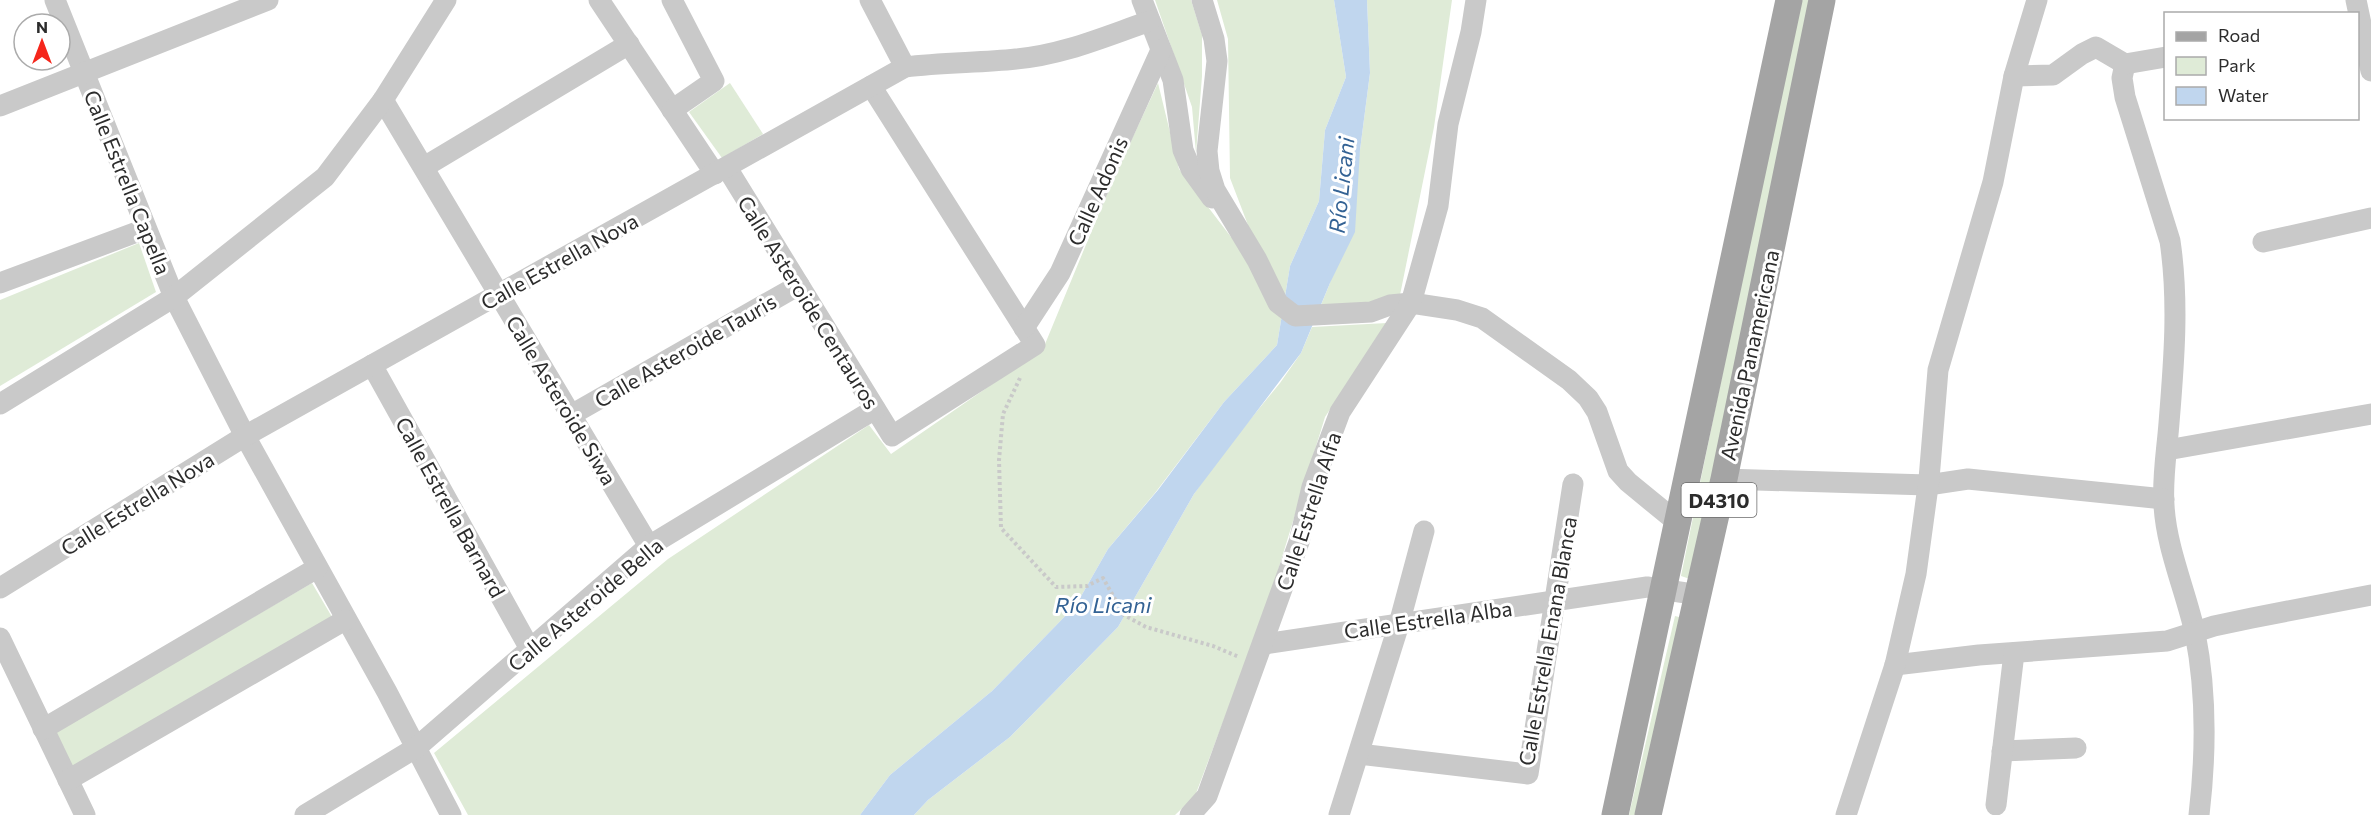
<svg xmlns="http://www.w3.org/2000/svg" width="2371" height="815" font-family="Commissioner,sans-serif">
  <rect width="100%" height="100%" fill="#fff"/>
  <!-- green -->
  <g fill="#dfebd7">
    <polygon points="1155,0 1191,0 1202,35 1202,76 1196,153 1192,107"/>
    <polygon points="1217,0 1334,0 1346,77 1325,130 1319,201 1290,266 1277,345 1224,402 1155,493 1108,549 1076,605 992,691 890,775 860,815 468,815 434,753 668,559 869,425 891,454 1043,349 1111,184 1158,83 1179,169 1231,237 1248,225 1230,178 1228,39"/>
    <polygon points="1367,0 1452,0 1434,127 1400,295 1375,302 1321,305 1330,283 1360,150 1370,73"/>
    <polygon points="1799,0 1811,0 1693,580 1681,576"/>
    <polygon points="730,83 763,134 722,158 689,112"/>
    <polygon points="139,243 156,292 0,386 0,300"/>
    <polygon points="1387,323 1325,417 1267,606 1195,796 1175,815 914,815 928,800 1010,737 1118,627 1194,494 1222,454 1280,383 1301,353 1312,327"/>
    <polygon points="312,583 332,617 72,768 52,734"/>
    <polygon points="1675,616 1683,618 1638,815 1629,815"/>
  </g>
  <!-- water -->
  <polygon fill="#c0d6ee" points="1334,0 1367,0 1370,73 1360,150 1355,232 1330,283 1301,353 1194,494 1118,627 1010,737 928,800 914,815 860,815 890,775 992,691 1076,605 1108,549 1158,490 1224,402 1277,345 1290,266 1319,201 1325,130 1346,77"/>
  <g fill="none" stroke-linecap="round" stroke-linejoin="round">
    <!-- path -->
    <polyline stroke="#c9c9c9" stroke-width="4" stroke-dasharray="3 3" stroke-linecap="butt" points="1020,378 1003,414 999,460 1001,528 1056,587 1087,586 1103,578 1124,615 1146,627 1213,646 1239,657"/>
    <!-- minor -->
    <g stroke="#c9c9c9" stroke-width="21">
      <polyline points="55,0 174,297 245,436 387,692 451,815"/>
      <polyline points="599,0 715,174"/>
      <polyline points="672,0 714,81 672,110"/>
      <polyline points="870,0 905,67"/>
      <polyline points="1142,0 1173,80 1183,150 1191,169 1212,198"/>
      <polyline points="1202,0 1214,39 1217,61 1207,151 1209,171 1215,190 1257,260 1278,303 1295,316 1371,312 1390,305 1411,303 1457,310 1482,318 1569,380 1588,398 1597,412 1618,471 1628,482 1678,523"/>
      <polyline points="2356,0 2371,71"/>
      <path d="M2125,64L2122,78L2125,97L2170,241C2179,301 2174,362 2169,423C2167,450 2162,478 2164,505C2166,547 2186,592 2195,633C2207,693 2206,755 2199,815"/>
      <polyline points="2014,76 2053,75 2082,54 2096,47 2125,64 2166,57"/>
      <polyline points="383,100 649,546"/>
      <polyline points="0,106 268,0"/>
      <polyline points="424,167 629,44"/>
      <polyline points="727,168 892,436 1035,345 871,86"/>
      <polyline points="2263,242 2371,218"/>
      <polyline points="0,283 145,229"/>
      <polyline points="1024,328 1060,273 1161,50"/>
      <polyline points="372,365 530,649"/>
      <polyline points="0,404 174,297 325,177 383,100 446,0"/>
      <polyline points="571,415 799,285"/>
      <polyline points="2167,450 2371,414"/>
      <polyline points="1724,479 1928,485 1968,479 2164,499"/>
      <path d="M0,588L245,436L905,67C942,62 979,63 1016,59C1063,55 1106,36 1150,21"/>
      <polyline points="0,638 85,815"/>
      <polyline points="1264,644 1647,587 1699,595"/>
      <polyline points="1895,665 1979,655 2167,641 2214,626 2252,618 2371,595"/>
      <polyline points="43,729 317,568"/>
      <polyline points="2002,751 2076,748"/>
      <polyline points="1359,754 1528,774 1573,484"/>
      <polyline points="68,780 345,620"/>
      <polyline points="1996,805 2014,653"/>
      <polyline points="305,815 417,747 649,546 875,409"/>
      <polyline points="1190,815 1207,796 1299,542 1312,487 1340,412 1411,303 1438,206 1448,124 1471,32 1476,0"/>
      <polyline points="1339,815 1399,624 1424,531"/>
      <polyline points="1846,815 1895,665 1916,574 1929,479 1938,370 1993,182 2014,76 2037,0"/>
    </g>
    <!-- major -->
    <g stroke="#a4a4a4" stroke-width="27">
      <polyline points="1615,815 1789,0"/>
      <polyline points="1648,815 1724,479 1822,0"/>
    </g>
  </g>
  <g text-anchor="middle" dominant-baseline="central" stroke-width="6" stroke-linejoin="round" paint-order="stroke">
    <!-- shield labels -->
    <rect fill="#fff" stroke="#6b6b6b" stroke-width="1.5" x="1681.5" y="483" width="75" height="34" rx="4.5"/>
    <g font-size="20" font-weight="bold" fill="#2c2c2c">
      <text x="1719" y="500">D4310</text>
    </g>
    <!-- street labels -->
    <g font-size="21" fill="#2c2c2c" stroke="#fff">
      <text transform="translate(128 182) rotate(68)">Calle Estrella Capella</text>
      <text transform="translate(1097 191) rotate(-66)">Calle Adonis</text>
      <text transform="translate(559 261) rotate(-29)">Calle Estrella Nova</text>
      <text transform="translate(809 302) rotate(58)">Calle Asteroide Centauros</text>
      <text transform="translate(685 350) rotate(-30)">Calle Asteroide Tauris</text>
      <text transform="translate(1749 355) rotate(-78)">Avenida Panamericana</text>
      <text transform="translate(562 400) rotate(59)">Calle Asteroide Siwa</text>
      <text transform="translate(137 503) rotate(-32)">Calle Estrella Nova</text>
      <text transform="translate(451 507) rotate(61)">Calle Estrella Barnard</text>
      <text transform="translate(1308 511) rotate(-72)">Calle Estrella Alfa</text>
      <text transform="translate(585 604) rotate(-40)">Calle Asteroide Bella</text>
      <text transform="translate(1428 619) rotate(-8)">Calle Estrella Alba</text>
      <text transform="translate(1547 641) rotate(-80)">Calle Estrella Enana Blanca</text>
    </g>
    <!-- water labels -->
    <g font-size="22" font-style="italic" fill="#336294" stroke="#fff">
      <text transform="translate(1341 185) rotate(-84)">Río Licani</text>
      <text x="1103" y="604">Río Licani</text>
    </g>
  </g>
  <!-- legend -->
  <rect x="2164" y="12" width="195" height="108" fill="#ffffff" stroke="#ababab" stroke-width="1.5"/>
  <rect x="2176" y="32" width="30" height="9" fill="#a4a4a4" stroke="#ababab" stroke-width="1.5"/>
  <text x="2218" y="42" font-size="18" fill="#2c2c2c">Road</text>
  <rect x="2176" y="57" width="30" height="18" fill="#dfebd7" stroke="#ababab" stroke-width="1.5"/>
  <text x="2218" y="72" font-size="18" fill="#2c2c2c">Park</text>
  <rect x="2176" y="87" width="30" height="18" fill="#c0d6ee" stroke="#ababab" stroke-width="1.5"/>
  <text x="2218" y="102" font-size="18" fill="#2c2c2c">Water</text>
  <!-- north arrow -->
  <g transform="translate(42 42)"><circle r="28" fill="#ffffff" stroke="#ababab" stroke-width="1.5"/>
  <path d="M0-4.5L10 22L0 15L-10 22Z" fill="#f5261b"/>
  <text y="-9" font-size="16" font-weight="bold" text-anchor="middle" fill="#2c2c2c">N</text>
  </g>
</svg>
